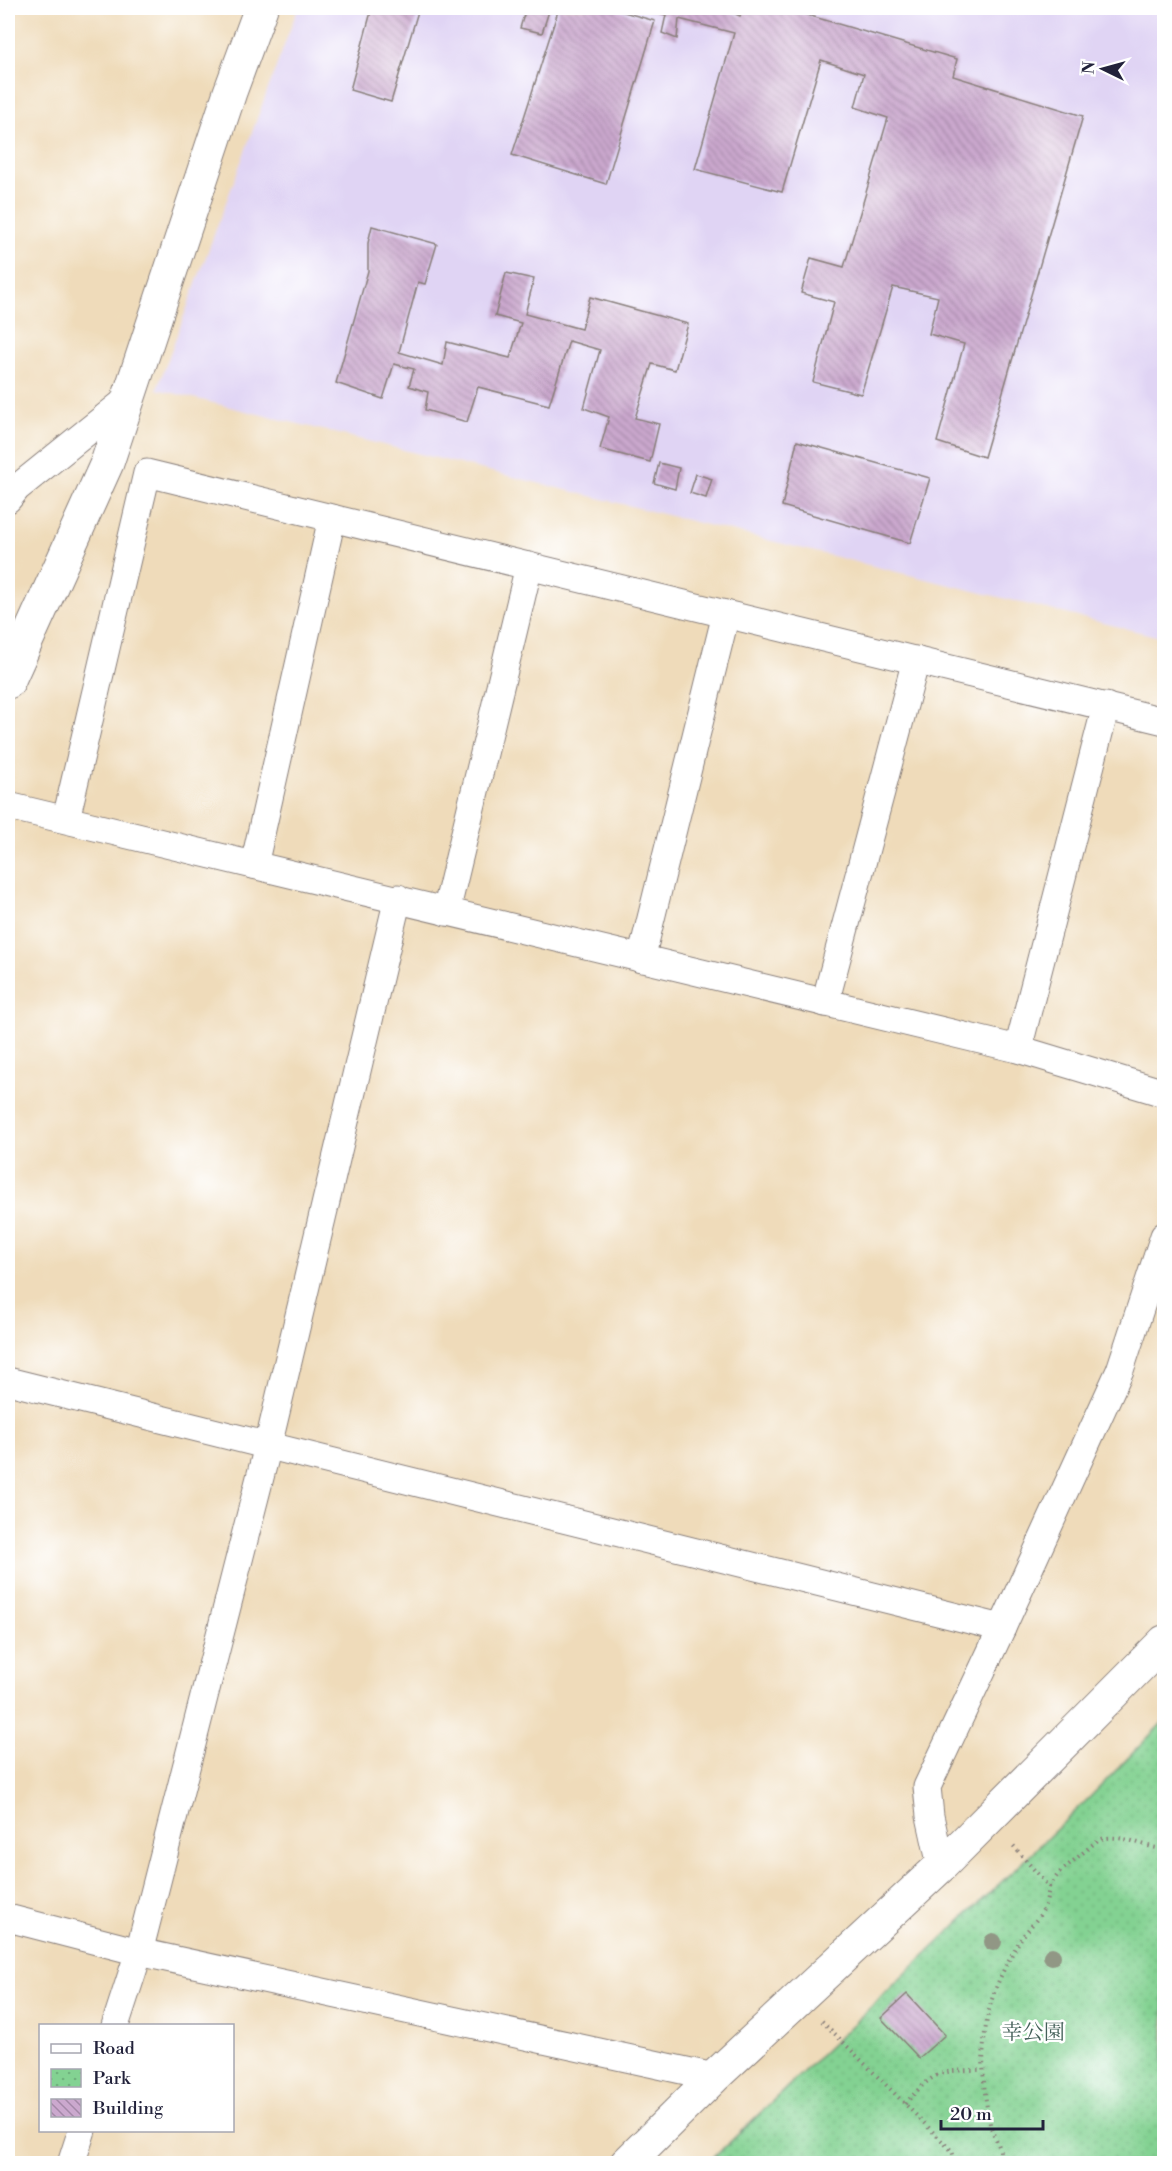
<svg xmlns="http://www.w3.org/2000/svg" width="1172" height="2171" font-family="'Libre Bodoni','Noto Serif JP',serif">
  <defs>
    <pattern id="park-dots" width="8" height="8" patternUnits="userSpaceOnUse" patternTransform="scale(1.5)"><rect width="8" height="8" fill="#83d292"/><path d="M2 2h.1M6 6h.1" fill="none" stroke="#71b47f" stroke-width="1.8" stroke-linecap="round"/></pattern>
    <pattern id="building-back-hatch" width="6" height="6" patternUnits="userSpaceOnUse" patternTransform="scale(1.5)"><rect width="6" height="6" fill="#cba8ce"/><path d="M-1 5l2 2M0 0l6 6M5-1l2 2" fill="none" stroke="#a488a8"/></pattern>
  </defs>
  <rect width="100%" height="100%" fill="#fff"/>
  <filter id="ink" filterUnits="userSpaceOnUse"><feTurbulence type="fractalNoise" baseFrequency=".0167" numOctaves="2"/><feDisplacementMap in="SourceGraphic" scale="12" xChannelSelector="R" yChannelSelector="G"/><feConvolveMatrix kernelMatrix="1 2 1 2 8 2 1 2 1" color-interpolation-filters="sRGB"/></filter>
  <filter id="wash" filterUnits="userSpaceOnUse"><feTurbulence type="fractalNoise" baseFrequency=".008" numOctaves="4" result="noise"/><feDisplacementMap in="SourceGraphic" scale="24" xChannelSelector="R" yChannelSelector="G"/><feGaussianBlur stdDeviation="1.35" result="paint"/><feColorMatrix in="noise" values="0 0 0 0 0 0 0 0 0 0 0 0 0 0 0 0 0 1.4 0 .05"/><feComposite in="paint" operator="in"/></filter>
  <g filter="url(#wash)">
    <rect width="100%" height="100%" fill="#efdbba"/>
    <!-- built -->
    <polygon fill="#e0d4f4" points="298,8 1164,8 1164,638 157,389"/>
    <!-- park -->
    <polygon fill="url(#park-dots)" stroke="#527a66" stroke-width="1.5" points="1164,1721 1164,2163 707,2164 1090,1797"/>
    <g id="blocks">
      <!-- building -->
      <g fill="url(#building-back-hatch)">
        <polygon points="372,8 419,8 391,102 350,90"/>
        <polygon points="526,8 550,8 542,33 520,28"/>
        <polygon points="559,8 610,8 655,21 606,184 512,155"/>
        <polygon points="641,8 721,8 740,16 743,8 784,8 957,59 953,76 1083,116 984,457 937,442 964,344 929,334 938,297 893,287 861,394 813,382 834,302 801,293 811,258 844,267 888,118 855,107 864,74 821,60 782,192 695,169 734,33 679,19 677,39 662,33 666,15"/>
        <polygon points="372,226 437,244 425,284 418,282 399,352 443,365 447,342 510,358 521,323 495,316 506,273 534,279 525,314 581,329 590,297 688,324 675,370 652,364 635,418 659,424 650,462 600,449 609,417 584,408 600,350 569,341 549,405 478,387 467,422 425,410 428,392 409,386 414,369 394,364 383,399 336,383 368,271 368,243"/>
        <polygon points="797,441 930,478 910,543 782,506"/>
        <polygon points="659,463 679,468 675,489 654,483"/>
        <polygon points="696,474 712,479 706,498 690,493"/>
        <polygon points="907,1994 945,2035 919,2058 881,2018"/>
      </g>
    </g>
  </g>
  <g filter="url(#ink)">
    <use href="#blocks" fill-opacity="0" stroke="#887e7a" stroke-width="1.5"/>
    <g fill="none" stroke-linecap="round" stroke-linejoin="round">
      <defs>
        <g id="street">
          <polyline points="8,499 17,488 129,398"/>
          <polyline points="8,806 1018,1049 1164,1093"/>
          <polyline points="66,819 147,473 1164,721"/>
          <polyline points="254,865 332,518"/>
          <polyline points="446,912 529,566"/>
          <polyline points="641,959 726,614"/>
          <polyline points="825,1003 916,660"/>
          <polyline points="1018,1049 1106,706"/>
          <polyline points="8,1381 1002,1628 1120,1370 1164,1236"/>
          <polyline points="941,1866 930,1816 927,1787 1002,1628"/>
          <polyline points="8,1918 139,1952 714,2077"/>
          <polyline points="115,2026 139,1952 268,1446 398,898"/>
          <polyline points="71,2164 82,2130"/>
        </g>
        <g id="secondary">
          <polyline points="8,682 107,463 230,92 261,8"/>
          <polyline points="626,2164 714,2077 941,1866 1164,1642"/>
        </g>
      </defs>
      <!-- street casing -->
      <use href="#street" stroke="#887e7a" stroke-width="29"/>
      <!-- secondary casing -->
      <use href="#secondary" stroke="#887e7a" stroke-width="35"/>
      <!-- path -->
      <g stroke="#887e7a" stroke-width="4" stroke-dasharray="1.5 4.5" stroke-linecap="butt">
        <path d="M1049,1887L1059,1873L1098,1840C1121,1832 1141,1847 1164,1849"/>
        <polyline points="822,2021 952,2151 956,2164"/>
        <path d="M905,2104C934,2071 940,2070 983,2070"/>
        <polyline points="956,2163 970,2164"/>
        <path d="M1000,2164C1002,2141 994,2141 990,2124C982,2085 980,2045 990,2006C996,1983 1009,1958 1021,1939C1028,1928 1041,1917 1045,1905C1047,1900 1048,1893 1049,1887L1011,1843"/>
      </g>
      <!-- street -->
      <use href="#street" stroke="#fff" stroke-width="27"/>
      <!-- secondary -->
      <use href="#secondary" stroke="#fff" stroke-width="33"/>
    </g>
    <!-- trees -->
    <g fill="#919785">
      <circle cx="993" cy="1942" r="9"/>
      <circle cx="1052" cy="1956" r="9"/>
    </g>
  </g>
  <g text-anchor="middle" dominant-baseline="central" stroke-width="5" stroke-linejoin="round" paint-order="stroke">
    <!-- park labels -->
    <g font-size="21" fill="#446059" stroke="#fff">
      <text x="1033" y="2033">幸公園</text>
    </g>
  </g>
  <!-- margin -->
  <rect width="1172" height="2171" fill="none" stroke="#fff" stroke-width="30"/>
  <!-- legend -->
  <rect x="39" y="2024" width="195" height="108" fill="#ffffff" stroke="#a7a7b1" stroke-width="1.5"/>
  <rect x="51" y="2044" width="30" height="9" fill="#ffffff" stroke="#a7a7b1" stroke-width="1.5"/>
  <text x="93" y="2054" font-size="18" fill="#22223b">Road</text>
  <rect x="51" y="2069" width="30" height="18" fill="url(#park-dots)" stroke="#a7a7b1" stroke-width="1.5"/>
  <text x="93" y="2084" font-size="18" fill="#22223b">Park</text>
  <rect x="51" y="2099" width="30" height="18" fill="url(#building-back-hatch)" stroke="#a7a7b1" stroke-width="1.5"/>
  <text x="93" y="2114" font-size="18" fill="#22223b">Building</text>
  <!-- north arrow -->
  <g transform="translate(1103 69) rotate(275)" stroke="#ffffff" stroke-width="4.5" paint-order="stroke">
  <path d="M0-4.5L10 22L0 15L-10 22Z" fill="#22223b"/>
  <text y="-9" font-size="16" font-weight="bold" text-anchor="middle" fill="#22223b">N</text>
  </g>
  <!-- scale -->
  <path d="M941 2120v9h102v-9" fill="none" stroke="#22223b" stroke-width="3"/>
  <text x="950" y="2120" font-size="18" fill="#22223b" stroke="#ffffff" stroke-width="4.5" paint-order="stroke">20 m</text>
</svg>
